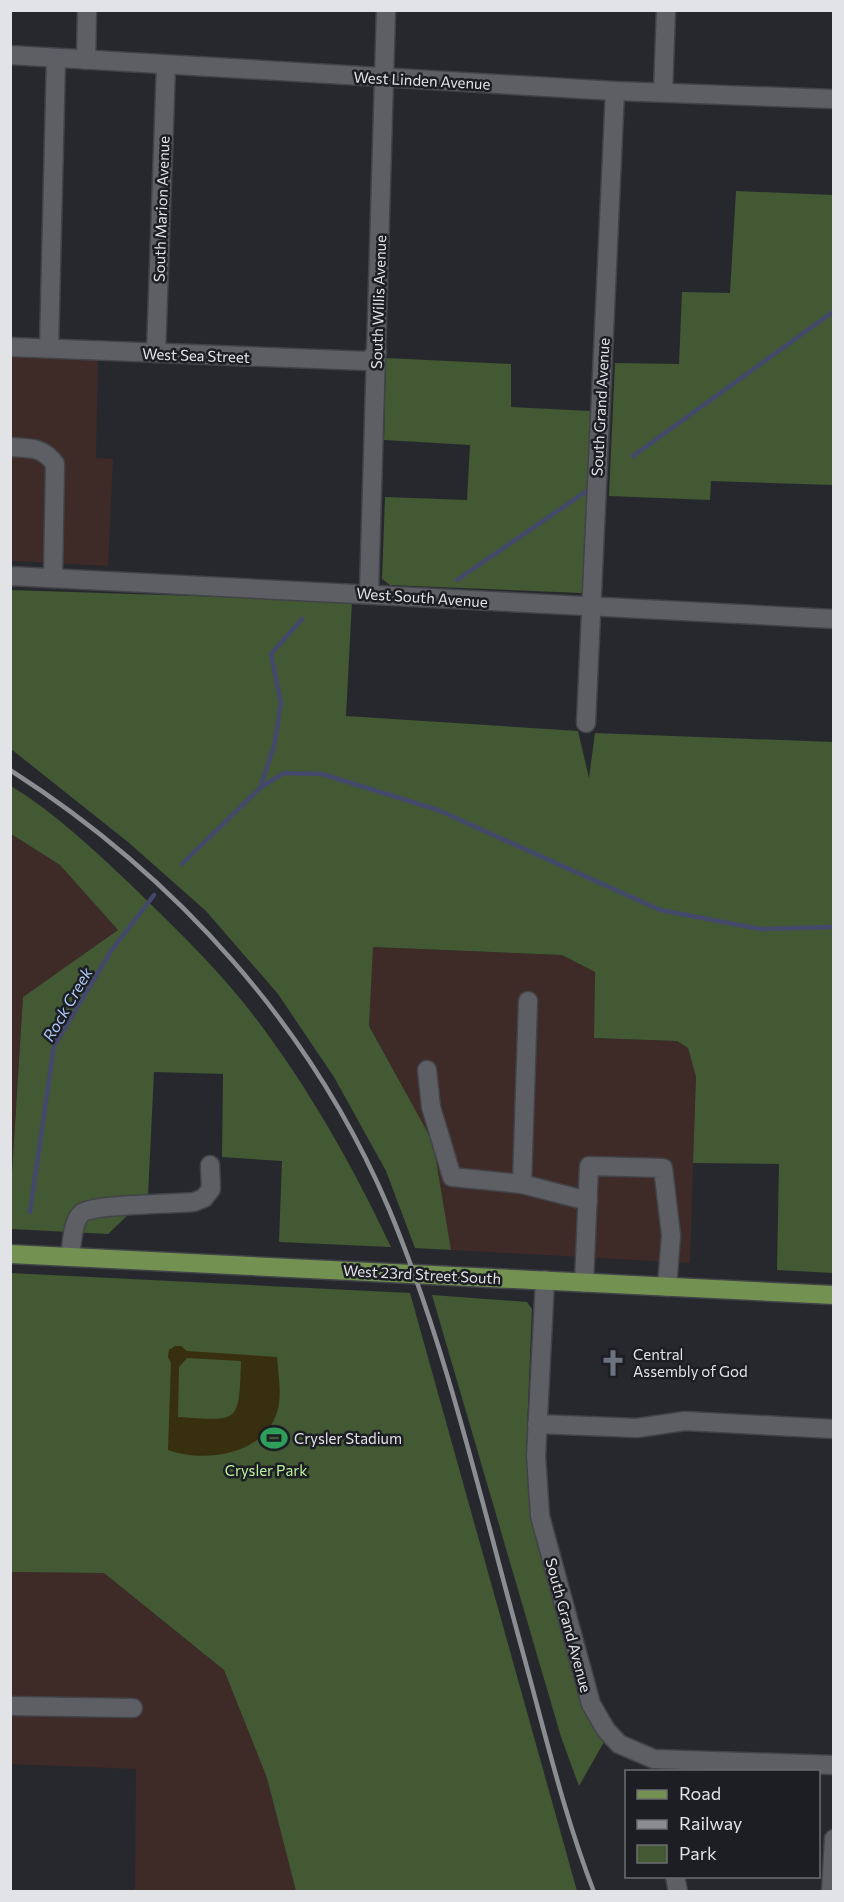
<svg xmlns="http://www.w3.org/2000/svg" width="844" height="1902" font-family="Commissioner,sans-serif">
  <rect width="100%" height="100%" fill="#27282d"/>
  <!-- commercial -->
  <g fill="#3e2a26">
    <polygon points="10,355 98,359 96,458 113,459 108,566 11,561"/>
    <polygon points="11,834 60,865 118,930 23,997 11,1188"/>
    <polygon points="372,947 562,955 595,972 594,1038 677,1041 688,1048 696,1077 690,1263 451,1250 433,1142 369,1026"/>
    <polygon points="11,1572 104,1573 224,1670 267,1778 296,1891 135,1891 136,1769 11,1764"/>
  </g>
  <!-- green -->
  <g fill="#425933">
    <polygon points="736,191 833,195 833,485 711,481 710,500 609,496 615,363 679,364 682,292 730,293"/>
    <polygon points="386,358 511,364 511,407 590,411 587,586 581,593 390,585 382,579 385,497 467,500 470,445 384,440"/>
    <polygon points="10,590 352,601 346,716 578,731 589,778 595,733 833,742 833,1273 777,1270 779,1164 693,1163 696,1077 688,1048 677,1041 594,1038 595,972 562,955 373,947 369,1026 433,1142 451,1250 415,1248 386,1171 334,1077 278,994 206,911 128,842 11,749"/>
    <path d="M11,786C54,812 93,849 130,884C169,922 209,960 243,1002C302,1076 351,1162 391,1247L279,1242L282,1161L222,1157L223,1074L154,1072L148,1196L108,1234L11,1229V1188L23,997L118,930L60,865L11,834Z"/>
    <polygon points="10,1273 410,1293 577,1891 296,1891 267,1778 224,1670 104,1573 11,1572"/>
    <polygon points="432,1295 527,1302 532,1309 526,1453 531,1512 572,1672 585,1713 604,1742 579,1786 561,1737"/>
  </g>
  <!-- sand -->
  <path fill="#382f0f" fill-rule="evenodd" d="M175,1346H181L187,1351L277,1357C278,1372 281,1388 279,1404C271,1454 207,1464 168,1450L171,1363L168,1357L169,1350ZM187,1358L241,1361C239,1424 240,1421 178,1417L179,1367Z"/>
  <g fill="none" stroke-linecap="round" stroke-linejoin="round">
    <!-- stream -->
    <g stroke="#44496c" stroke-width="4.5">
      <polyline points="633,456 834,311"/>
      <polyline points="457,580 591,488"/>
      <polyline points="260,788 274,746 281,703 271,654 302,619"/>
      <polyline points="182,864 260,788 284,773 322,774 438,810 660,910 760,929 834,927"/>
      <polyline points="30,1212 54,1046 111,951 154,895"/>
    </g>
    <defs>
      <g id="minor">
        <polyline points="10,55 615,91 834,99"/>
        <polyline points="86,60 87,10"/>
        <polyline points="663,92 666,10"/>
        <polyline points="10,347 368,361 377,352"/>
        <polyline points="49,348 56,58"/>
        <polyline points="156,353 166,65"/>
        <path d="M10,447C30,448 43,447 55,464L53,578"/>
        <polyline points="10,576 834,619"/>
        <polyline points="369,593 386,10"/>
        <polyline points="586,723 615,91"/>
        <polyline points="427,1070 431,1107 452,1177 522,1184 588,1201"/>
        <polyline points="522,1184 528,1001"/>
        <path d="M70,1257C72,1245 72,1221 82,1213C93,1204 174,1204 194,1202L204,1198L211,1189L210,1165"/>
        <polyline points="545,1280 536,1456 540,1516 591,1704 606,1730 619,1744 654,1759 834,1765"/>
        <polyline points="584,1283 589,1166 663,1168 671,1235 667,1287"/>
        <polyline points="537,1424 637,1428 685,1421 834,1429"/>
        <polyline points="10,1706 133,1708"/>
        <polyline points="675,1876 678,1892"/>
        <polyline points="831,1892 834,1839"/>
      </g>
      <polyline id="major" points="10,1254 834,1295"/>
    </defs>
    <!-- minor casing -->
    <use href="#minor" stroke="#424348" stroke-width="21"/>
    <!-- major casing -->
    <use href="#major" stroke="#424348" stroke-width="21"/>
    <!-- minor -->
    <use href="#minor" stroke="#5e5f65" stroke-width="18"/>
    <!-- major -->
    <use href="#major" stroke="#739251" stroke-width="18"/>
    <!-- rail -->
    <path stroke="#8c8d92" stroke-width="4.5" d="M10,770C176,876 312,1027 389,1209C448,1351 482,1505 523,1653C545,1733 564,1815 594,1892"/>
  </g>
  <!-- icons -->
  <defs>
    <symbol id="church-bare" viewBox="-9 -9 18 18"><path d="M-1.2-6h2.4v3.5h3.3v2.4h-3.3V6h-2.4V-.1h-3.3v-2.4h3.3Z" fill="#6b7280" stroke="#1d1e24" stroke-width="2.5" paint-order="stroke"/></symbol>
    <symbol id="stadium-bare" viewBox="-9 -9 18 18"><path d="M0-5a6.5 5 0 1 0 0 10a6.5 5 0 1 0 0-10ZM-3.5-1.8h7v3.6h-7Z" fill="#2e9e5b" stroke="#1d1e24" stroke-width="2.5" paint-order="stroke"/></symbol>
  </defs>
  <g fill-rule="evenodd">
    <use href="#church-bare" x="594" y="1344" width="38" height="38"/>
    <use href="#stadium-bare" x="255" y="1419" width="38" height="38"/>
  </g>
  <g text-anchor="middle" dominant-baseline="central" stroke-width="5" stroke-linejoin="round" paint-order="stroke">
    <!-- street labels -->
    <g font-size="15" fill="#e2e3e7" stroke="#1d1e24">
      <text transform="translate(422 80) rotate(3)">West Linden Avenue</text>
      <text transform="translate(161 209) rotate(-88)">South Marion Avenue</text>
      <text transform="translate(378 302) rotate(-88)">South Willis Avenue</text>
      <text transform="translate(196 355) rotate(2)">West Sea Street</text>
      <text transform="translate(600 407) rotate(-87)">South Grand Avenue</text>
      <text transform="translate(422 597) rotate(4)">West South Avenue</text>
      <text transform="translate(422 1274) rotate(3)">West 23rd Street South</text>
      <text transform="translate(569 1625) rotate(75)">South Grand Avenue</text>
    </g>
    <!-- poi labels -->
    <g font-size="15" fill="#e2e3e7" stroke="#1d1e24" text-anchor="start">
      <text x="633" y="1354">Central<tspan x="633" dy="17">Assembly of God</tspan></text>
      <text x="294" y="1438">Crysler Stadium</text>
    </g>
    <!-- park labels -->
    <g font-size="15" fill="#bdf29d" stroke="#1d1e24">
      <text x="266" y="1470">Crysler Park</text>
    </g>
    <!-- water labels -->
    <g font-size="16" font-style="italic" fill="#aecafa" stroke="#1d1e24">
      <text transform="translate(67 1004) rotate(-60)">Rock Creek</text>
    </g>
  </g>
  <!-- border -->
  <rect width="844" height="1902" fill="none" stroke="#e2e3e7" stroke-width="24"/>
  <!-- legend -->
  <rect x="625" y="1770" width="195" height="108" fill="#1d1e24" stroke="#6c6d72" stroke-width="1.5"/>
  <rect x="637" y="1790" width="30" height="9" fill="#739251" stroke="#6c6d72" stroke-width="1.5"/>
  <text x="679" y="1800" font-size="18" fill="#e2e3e7">Road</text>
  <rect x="637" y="1820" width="30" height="9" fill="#8c8d92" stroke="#6c6d72" stroke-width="1.5"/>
  <text x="679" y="1830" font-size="18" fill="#e2e3e7">Railway</text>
  <rect x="637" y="1845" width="30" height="18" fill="#425933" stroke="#6c6d72" stroke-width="1.5"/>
  <text x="679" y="1860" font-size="18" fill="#e2e3e7">Park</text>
</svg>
